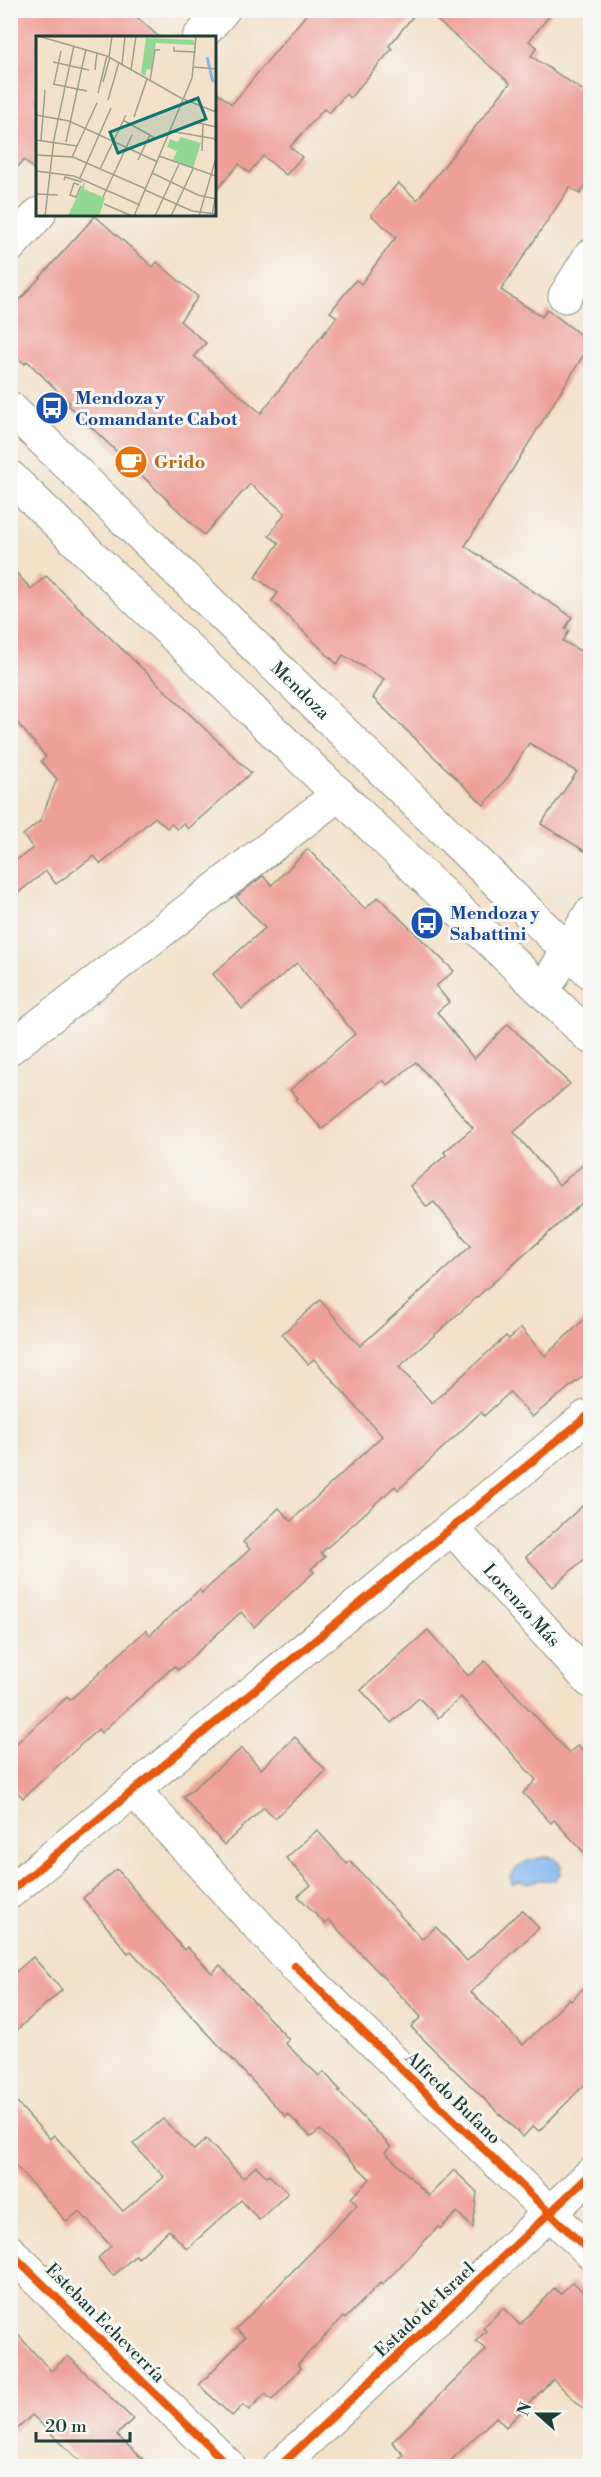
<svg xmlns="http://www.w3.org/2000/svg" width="601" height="2477" font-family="'Libre Bodoni',serif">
  <rect width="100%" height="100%" fill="#f6f6f2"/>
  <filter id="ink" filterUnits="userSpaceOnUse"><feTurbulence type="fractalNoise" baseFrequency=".0167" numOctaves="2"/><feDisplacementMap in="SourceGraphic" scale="12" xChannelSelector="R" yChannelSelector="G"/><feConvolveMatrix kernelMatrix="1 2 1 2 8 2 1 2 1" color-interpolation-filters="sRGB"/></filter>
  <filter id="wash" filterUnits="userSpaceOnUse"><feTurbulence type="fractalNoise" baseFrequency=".008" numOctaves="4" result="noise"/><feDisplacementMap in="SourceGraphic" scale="24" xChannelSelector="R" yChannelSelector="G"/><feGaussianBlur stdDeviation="1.35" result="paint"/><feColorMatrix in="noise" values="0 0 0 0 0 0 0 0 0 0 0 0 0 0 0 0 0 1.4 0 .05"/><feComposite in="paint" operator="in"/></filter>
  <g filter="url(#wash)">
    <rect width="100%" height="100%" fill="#f3e1c9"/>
    <!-- water -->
    <path fill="#81b6f0" stroke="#507a92" stroke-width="1.5" d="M547,1857L555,1859L561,1865L560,1875L555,1880H538L529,1883L520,1882L512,1884L510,1878C518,1862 531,1859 547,1857Z"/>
    <g id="blocks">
      <!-- building -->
      <g fill="#ee9f97">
        <polygon points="10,10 129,10 160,38 38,38 38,173 24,160 10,175"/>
        <polygon points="310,10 418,10 389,46 392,49 350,98 346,94 329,113 324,109 290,147 302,157 286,175 263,156 249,173 239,164 214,193 214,90 232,104"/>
        <polygon points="425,10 554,10 529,41 537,47 531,56 591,96 591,178 580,194 570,187 501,290 542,317 547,309 591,343 465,546 572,617 565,629 569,631 563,641 591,657 591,855 541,824 577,772 529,743 508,777 484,805 373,698 384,679 343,655 337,664 272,601 278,593 255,577 279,543 269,536 285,513 250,484 204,535 68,405 70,403 27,361 25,364 10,350 10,311 95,216 153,267 157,262 198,297 180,321 206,343 194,356 261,413 337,317 330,312 356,280 361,284 396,237 371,215 398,183 417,200 510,83"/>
        <polygon points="10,566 31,589 46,576 251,773 188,829 183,823 177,829 171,824 167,828 155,817 101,864 94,856 56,884 46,871 10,899 10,865 33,848 23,835 40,821 57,779 41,761 46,757 10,714"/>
        <polygon points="308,849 365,909 378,897 454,971 436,986 449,1002 437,1012 474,1059 508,1024 570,1084 514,1132 559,1185 591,1158 591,1195 399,1367 432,1403 506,1336 509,1339 521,1328 545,1356 591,1313 591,1370 532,1417 510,1392 484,1416 481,1412 398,1490 395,1486 321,1553 325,1557 311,1569 314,1572 254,1627 241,1612 178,1670 174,1666 101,1733 98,1729 23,1798 10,1784 10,1749 67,1697 70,1700 146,1630 150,1635 199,1590 202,1593 250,1549 243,1542 279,1508 291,1521 382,1436 314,1359 308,1364 282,1334 320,1300 360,1346 471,1246 434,1202 427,1207 410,1186 446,1155 444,1152 473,1128 416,1062 388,1085 383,1080 322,1129 296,1100 298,1098 290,1090 355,1034 297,963 242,1009 213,974 265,928 236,897 263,876 272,885"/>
        <polygon points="591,1498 591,1553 553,1587 526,1557"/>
        <polygon points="428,1630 468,1676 485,1661 569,1753 578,1745 591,1759 591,1860 554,1820 551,1823 523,1793 536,1780 461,1697 438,1718 419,1698 391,1723 361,1690"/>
        <polygon points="295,1737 326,1771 275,1818 264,1807 224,1845 183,1797 242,1748 261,1769"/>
        <polygon points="317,1830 347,1864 350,1861 422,1939 436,1927 467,1961 522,1910 539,1928 471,1992 523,2045 569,1999 571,2001 591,1980 591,2078 539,2131 533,2126 523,2137 411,2027 421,2017 329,1920 325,1924 298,1896 311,1885 286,1858"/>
        <polygon points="117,1869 184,1950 187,1947 212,1973 220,1965 289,2040 285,2043 319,2076 324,2072 340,2090 338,2091 391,2147 385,2152 429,2196 454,2170 477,2192 473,2228 457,2212 440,2229 438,2227 382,2285 380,2283 345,2319 343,2317 298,2364 301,2368 272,2400 265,2394 249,2410 243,2405 232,2416 199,2385 245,2337 236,2329 357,2205 351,2198 370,2179 320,2130 311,2137 288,2114 286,2117 131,1951 128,1953 107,1927 83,1898"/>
        <polygon points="33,1957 62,1990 10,2036 10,1977"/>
        <polygon points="10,2095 50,2139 54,2135 123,2211 164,2177 133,2144 163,2119 194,2150 206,2139 243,2178 256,2166 267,2177 269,2175 288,2193 259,2220 241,2200 187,2249 169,2230 138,2258 136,2255 113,2276 98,2258 111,2246 79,2211 67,2222 10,2160"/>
        <polygon points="573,2282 591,2299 591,2416 553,2379 506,2427 496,2417 445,2466 393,2466 404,2455 392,2442 486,2350 476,2341 486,2331 483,2328 503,2308 520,2325 554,2288 560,2294"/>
        <polygon points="10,2326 51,2371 68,2356 133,2419 117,2435 150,2466 85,2466 32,2415 10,2436"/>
      </g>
    </g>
  </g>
  <g filter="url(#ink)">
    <use href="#blocks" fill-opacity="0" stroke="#898f7e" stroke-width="1.5"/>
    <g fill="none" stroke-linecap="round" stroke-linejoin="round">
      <defs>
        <g id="minor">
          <polyline points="565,296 590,256"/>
          <polyline points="543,991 590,914"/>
          <polyline points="10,1048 339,794"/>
          <path id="s1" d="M452,1528L590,1681"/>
          <polyline points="134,1791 289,1959"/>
          <polyline points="10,1892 586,1417"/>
          <polyline points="295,1966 590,2252"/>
          <polyline points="10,2252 229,2466"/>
          <polyline points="280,2466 590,2175"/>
        </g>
        <g id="major">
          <polyline points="199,38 223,10"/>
          <polyline points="10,246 39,214"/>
          <path id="s2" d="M10,408L590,972"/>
          <polyline points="10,477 590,1037"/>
        </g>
      </defs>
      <!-- minor casing -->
      <use href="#minor" stroke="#898f7e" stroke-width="35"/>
      <!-- major casing -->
      <use href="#major" stroke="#898f7e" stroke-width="35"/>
      <!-- minor -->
      <use href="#minor" stroke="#fff" stroke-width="33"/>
      <!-- major -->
      <use href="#major" stroke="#fff" stroke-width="33"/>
      <defs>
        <g id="cycleway">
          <polyline points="10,1892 586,1417"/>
          <polyline points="295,1966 590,2252"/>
          <polyline points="10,2252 229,2466"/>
          <polyline points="280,2466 590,2175"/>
        </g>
      </defs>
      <!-- cycleway casing -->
      <use href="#cycleway" stroke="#f6f6f2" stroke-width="11"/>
      <!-- cycleway -->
      <use href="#cycleway" stroke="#e8590c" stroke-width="8"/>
    </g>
  </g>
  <!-- icons -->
  <defs>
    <symbol id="bus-disc" viewBox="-11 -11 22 22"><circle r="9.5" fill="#1a4fb4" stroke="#f6f6f2"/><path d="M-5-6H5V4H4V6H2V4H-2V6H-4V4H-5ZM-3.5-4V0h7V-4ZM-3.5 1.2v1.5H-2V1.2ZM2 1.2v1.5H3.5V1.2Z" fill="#fff"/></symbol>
    <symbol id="cafe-disc" viewBox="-11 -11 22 22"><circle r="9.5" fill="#e8710a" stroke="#f6f6f2"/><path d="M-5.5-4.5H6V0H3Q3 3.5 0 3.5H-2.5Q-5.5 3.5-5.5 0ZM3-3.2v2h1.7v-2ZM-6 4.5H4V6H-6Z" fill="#fff"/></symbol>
  </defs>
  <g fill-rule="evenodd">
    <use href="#bus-disc" x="33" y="389" width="38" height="38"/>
    <use href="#cafe-disc" x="112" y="443" width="38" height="38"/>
    <use href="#bus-disc" x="408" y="904" width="38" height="38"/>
  </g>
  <g text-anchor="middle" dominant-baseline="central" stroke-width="6" stroke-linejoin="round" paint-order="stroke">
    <!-- transit labels -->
    <g font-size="18" font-weight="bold" fill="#164399" stroke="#f6f6f2" text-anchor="start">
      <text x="75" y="398">Mendoza y<tspan x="75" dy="21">Comandante Cabot</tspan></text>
      <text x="450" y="913">Mendoza y<tspan x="450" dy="21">Sabattini</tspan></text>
    </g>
    <!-- food labels -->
    <g font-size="18" font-weight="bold" fill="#c56008" stroke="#f6f6f2" text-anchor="start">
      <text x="154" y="462">Grido</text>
    </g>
    <!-- street labels -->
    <g font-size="18" fill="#1f3d34" stroke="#f6f6f2">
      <text stroke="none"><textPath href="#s2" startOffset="405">Mendoza</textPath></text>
      <text stroke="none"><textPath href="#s1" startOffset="104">Lorenzo Más</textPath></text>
      <text transform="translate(453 2098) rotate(44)">Alfredo Bufano</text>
      <text transform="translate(425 2310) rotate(-43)">Estado de Israel</text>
      <text transform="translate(105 2323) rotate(45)">Esteban Echeverría</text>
    </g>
  </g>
  <!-- overview -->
  <g transform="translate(36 36)">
    <rect width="180" height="180" fill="#f3e1c9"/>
    <path d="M110,2L158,4L159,9L120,7L115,34L111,33L109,40L105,37ZM145,101L165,107L157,132L137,124L141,115L131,111L134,103L142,106ZM49,145L48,153L69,162L63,180L32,179Z" fill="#91d993"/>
    <path fill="none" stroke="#81b6f0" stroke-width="3" d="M171,21L177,46"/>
    <path fill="none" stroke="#9e9f8d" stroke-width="1.5" d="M2,0L71,20L145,62L180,76M138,11V15L160,16M73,21L76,0M17,26L53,34M86,28L89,0M158,31L180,33M59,34L61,16M95,34L100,0M114,45L119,14H124M67,46L74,21M17,48L51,55M18,48L25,15M62,57L71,20M72,64L83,26M0,79L33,85L122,126M98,81L111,43M87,84L119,102M159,86L180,91M134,95L180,103M0,104L41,110M5,104L9,54M30,106L50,13M166,115L167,88M0,119L37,121L110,153M123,120L180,140M36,121L61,67M102,124L114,99M64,133L90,79M0,135L38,140L104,169M116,137L162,159L180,163M44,142L75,72M28,144L29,141L46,146M43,149L38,147L34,159L40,161L45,150M109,154L156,175L180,178M0,158L22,159M67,161L96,99M68,168L96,180M9,180L18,103L38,9M98,180L156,42L160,0M119,180L143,128M135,180L157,133M163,180L180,122M176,180L179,162"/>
    <path fill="#0f766e" fill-opacity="0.15" stroke="#0f766e" stroke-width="3" d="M162,62L170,83L82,117L74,96Z"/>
    <rect width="180" height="180" fill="none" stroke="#1f3d34" stroke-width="3"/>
  </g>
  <!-- margin -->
  <rect width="601" height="2477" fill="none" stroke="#f6f6f2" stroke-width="36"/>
  <!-- north arrow -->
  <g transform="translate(538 2414) rotate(291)" stroke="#f6f6f2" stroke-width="4.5" paint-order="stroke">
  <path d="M0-4.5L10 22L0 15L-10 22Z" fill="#1f3d34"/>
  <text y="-9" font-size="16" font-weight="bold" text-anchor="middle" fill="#1f3d34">N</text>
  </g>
  <!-- scale -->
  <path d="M36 2432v9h94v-9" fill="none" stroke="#1f3d34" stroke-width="3"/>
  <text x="45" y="2432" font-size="18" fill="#1f3d34" stroke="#f6f6f2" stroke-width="4.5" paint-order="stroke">20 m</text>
</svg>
